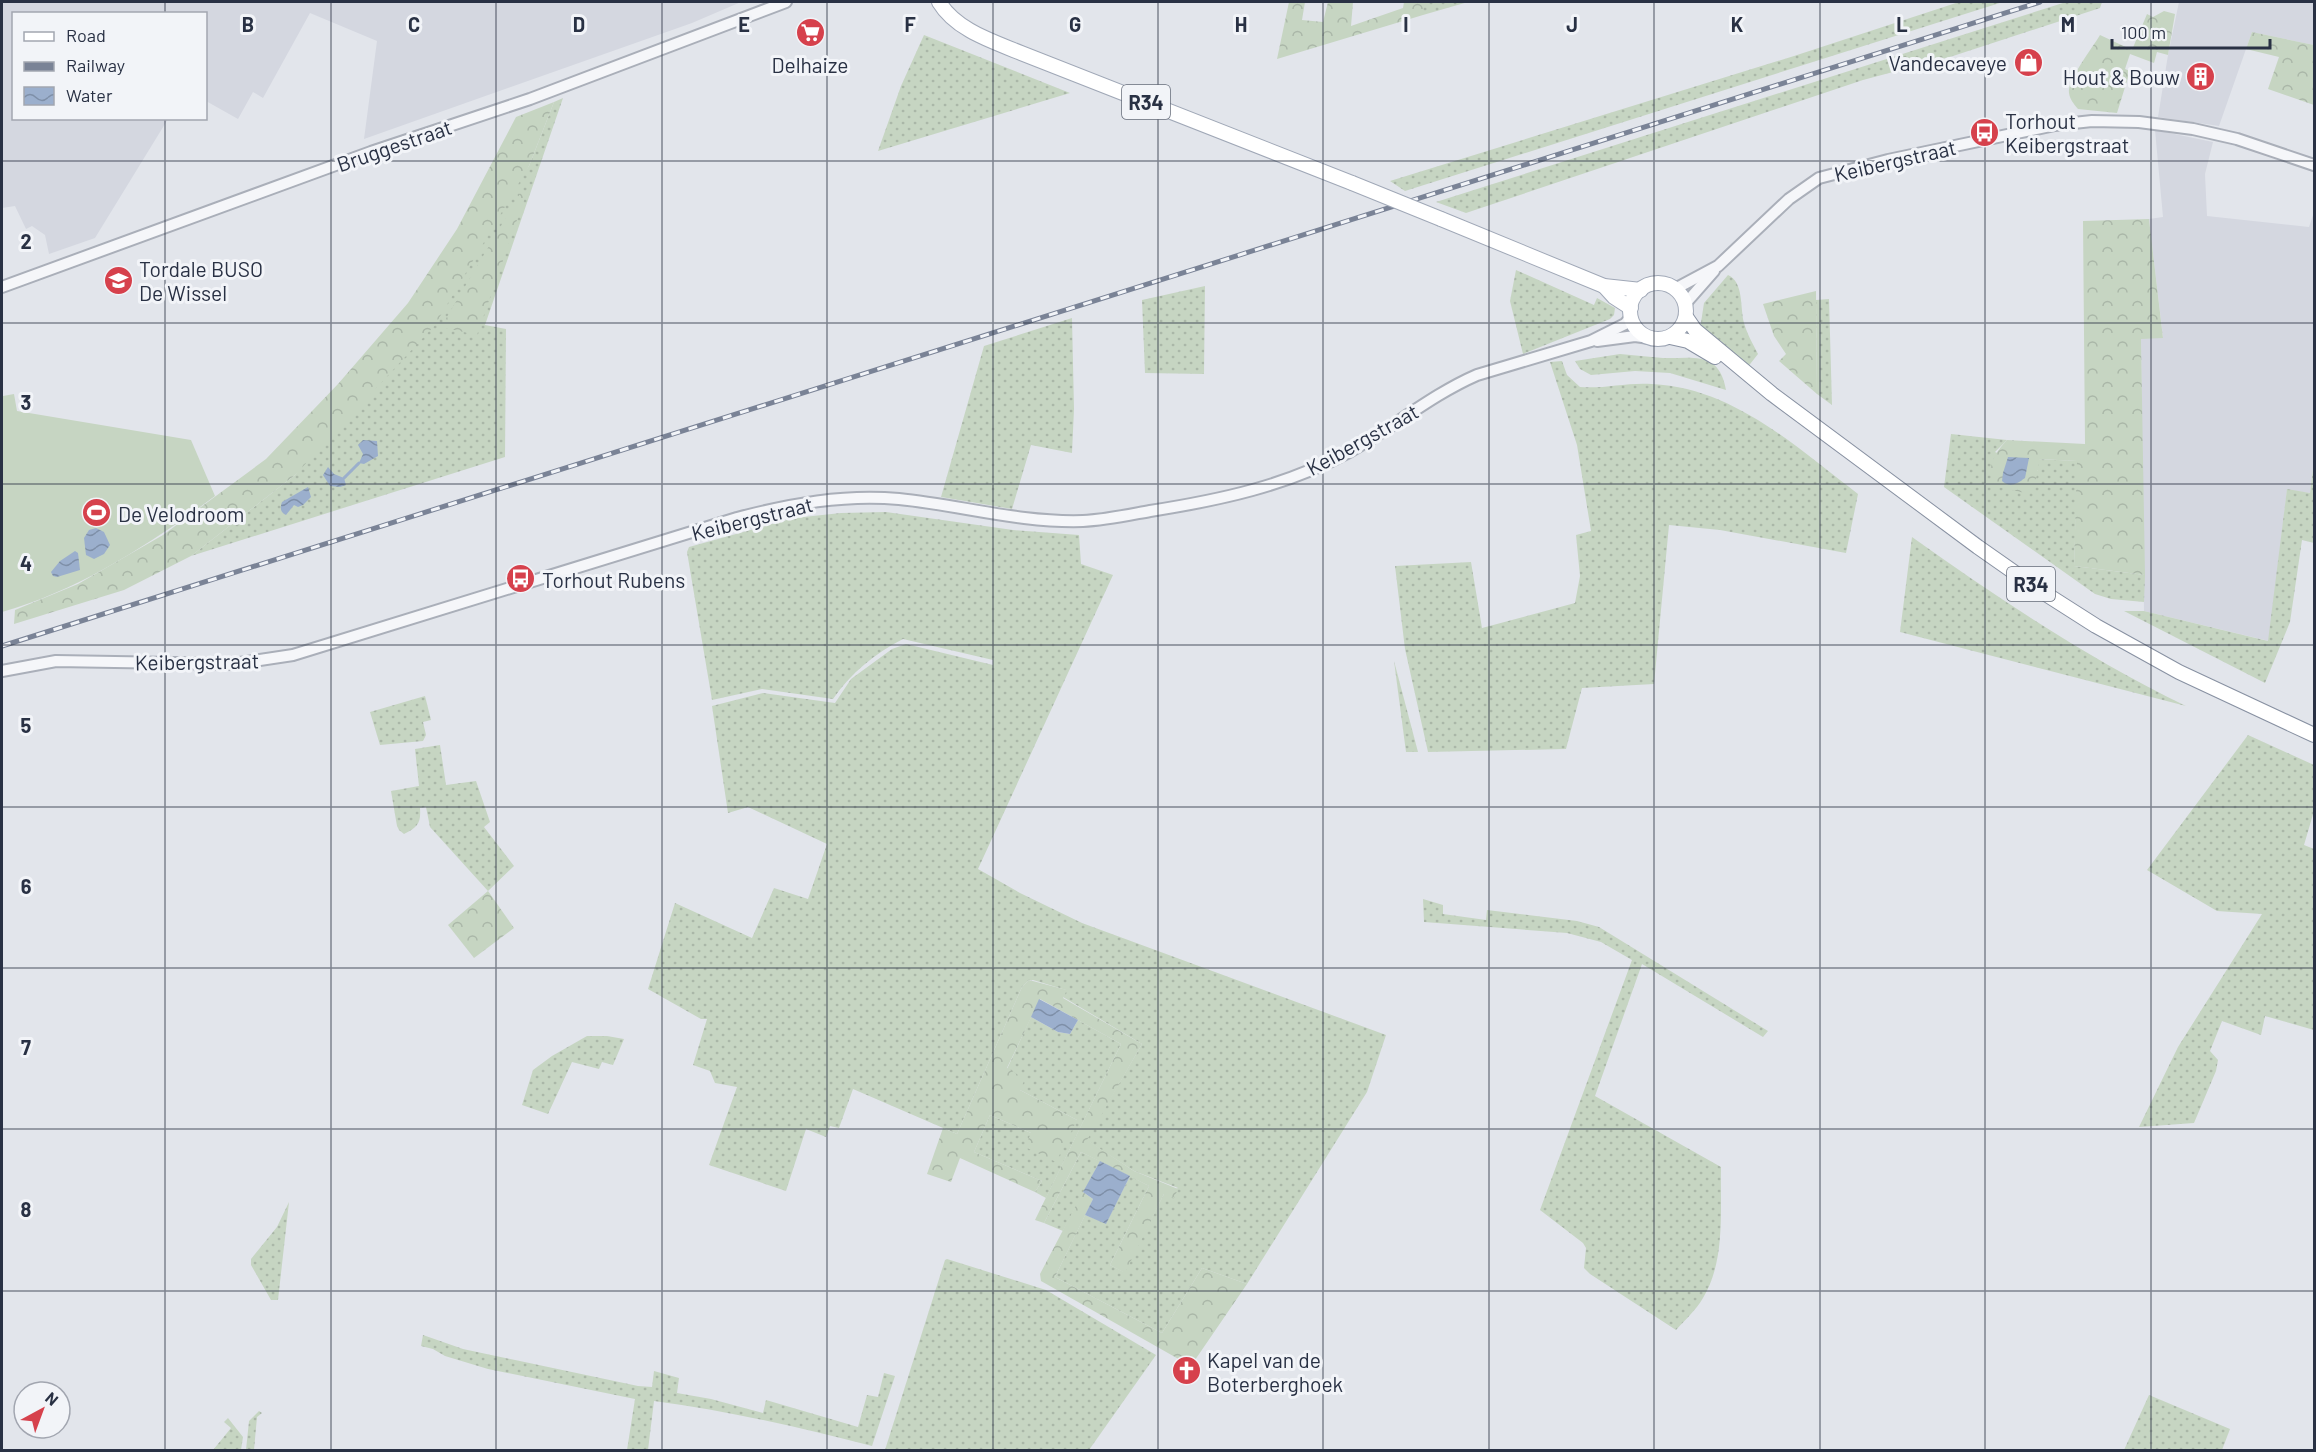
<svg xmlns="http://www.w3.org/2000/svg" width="2316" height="1452" font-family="Barlow,sans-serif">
  <defs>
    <pattern id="grass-dots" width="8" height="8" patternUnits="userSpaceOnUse" patternTransform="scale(1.5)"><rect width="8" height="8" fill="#c6d5c2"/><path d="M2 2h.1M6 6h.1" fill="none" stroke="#aab7a8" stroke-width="1.8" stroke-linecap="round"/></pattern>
    <pattern id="forest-crowns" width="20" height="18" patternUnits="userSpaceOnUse" patternTransform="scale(1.5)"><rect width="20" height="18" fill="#c6d5c2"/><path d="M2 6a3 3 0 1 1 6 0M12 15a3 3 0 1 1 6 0" fill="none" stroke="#aab7a8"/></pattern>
    <pattern id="water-waves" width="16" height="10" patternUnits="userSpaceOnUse" patternTransform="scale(1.5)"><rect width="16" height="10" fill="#9bafcd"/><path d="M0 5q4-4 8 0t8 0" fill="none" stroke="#7e8fa8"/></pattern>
  </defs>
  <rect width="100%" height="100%" fill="#e2e5eb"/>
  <!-- built -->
  <g fill="#d4d7e0">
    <polygon points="2,2 741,2 692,23 364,139 377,41 310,13 263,98 253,92 238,119 206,101 206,14 14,14 14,118 168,119 95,238 49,254 45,235 32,226 26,229 15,206 2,208"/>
    <polygon points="2179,2 2314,2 2314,45 2252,32 2219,126 2158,117 2168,55"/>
    <polygon points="2155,130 2213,142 2205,174 2207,216 2309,227 2314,212 2314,461 2310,493 2287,490 2269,641 2144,611 2141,338 2163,337 2149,219 2163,217"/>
  </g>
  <!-- grass -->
  <g fill="url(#grass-dots)">
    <polygon points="1423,2 1468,2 1423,15"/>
    <polygon points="1959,2 2003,2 1405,191 1390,181 1794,56"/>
    <polygon points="2066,2 2102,2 2100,8 1953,56 1863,80 1466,213 1436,202"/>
    <polygon points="924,35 1070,93 878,151 901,86"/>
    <polygon points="563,98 485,325 506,329 505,457 191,556 295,475 529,166 554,102"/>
    <polygon points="1516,270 1594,305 1597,298 1615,308 1614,315 1610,319 1523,354 1510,301"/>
    <path d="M1728,275C1744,282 1740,308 1744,323C1747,334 1753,344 1758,354L1747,368L1700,329L1704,303Z"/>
    <polygon points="1205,286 1204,374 1145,373 1142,300"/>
    <polygon points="1829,299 1832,405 1817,394 1816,300"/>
    <polygon points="1072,318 1074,409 1072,453 1031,445 1012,509 941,497 984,346"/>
    <path d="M1620,354C1634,355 1648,357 1663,358C1693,359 1719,350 1726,390L1670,373L1635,371L1591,375L1580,369L1575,361Z"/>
    <path d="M1562,361L1567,375L1580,387C1604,389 1628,382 1652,384C1734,388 1796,447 1858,494L1846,553L1720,530L1669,525L1654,684L1582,688L1566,749L1428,752L1405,649L1395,566L1471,562L1482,628L1575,603L1580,576L1576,535L1591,531L1577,445L1550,362Z"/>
    <polygon points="1951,434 2007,440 1995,452 2038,471 2038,459 2078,461 2074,566 2145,575 2144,602 2111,599 2095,594 1944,487"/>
    <polygon points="2314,461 2314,543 2302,540 2290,622 2265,683 2124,611 2144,611 2268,641 2287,489 2310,493"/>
    <path d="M886,512L1013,530L1079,535L1081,564L1113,575L978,869L1020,893L1082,923L1386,1035L1367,1092L1247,1284L1202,1268L1162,1333L1055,1277L1085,1215L1106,1223L1130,1176L1149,1186L1110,1265L1124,1272L1164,1194L1178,1188L1134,1171L1086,1140L1142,1044L1063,997L1066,990L1033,980H1029L1022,987L957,1134L853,1089L839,1128L830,1126L826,1137L806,1129L786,1191L709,1165L737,1087L715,1083L710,1071L693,1065L707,1019H701L648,989L675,903L752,938L774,888L808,899L827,844L748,807L728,813L712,706L763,693L835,703L851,679L892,649L906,644L993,665V660L903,639C874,654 851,673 833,699L762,689L712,700L687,552L689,547L794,518L841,513Z"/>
    <path d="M1912,537C1999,599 2089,659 2186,706L1900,632Z"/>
    <polygon points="1394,661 1418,752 1406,752"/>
    <polygon points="425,696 431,720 423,722 426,735 423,741 380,745 370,712"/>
    <polygon points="2248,735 2314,765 2314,811 2304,845 2314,849 2314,1030 2265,1016 2261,1035 2222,1021 2210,1051 2218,1060 2216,1071 2194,1123 2139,1127 2178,1047 2262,914 2217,911 2147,870"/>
    <path d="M440,745L446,785L476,781L490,822L484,827L514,866L488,891L430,827L426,807L420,808C421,823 418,827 404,834L399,830L397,826L391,791L419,786L415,749Z"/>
    <path d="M1423,899L1443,905V914L1486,920L1487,910L1577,921L1599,927L1768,1031L1763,1037L1642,964L1595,1096L1721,1167C1720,1209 1726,1260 1703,1298C1696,1310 1685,1320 1676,1330L1590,1274L1584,1268L1586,1248L1583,1243L1540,1210L1632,960L1601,942L1567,933L1424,922Z"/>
    <polygon points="1031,1017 1058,1032 1070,1034 1078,1020 1121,1044 1046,1198 1035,1192 1042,1181 974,1152 990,1115 1031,1133 1077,1120 1020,1090 1007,1069"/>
    <polygon points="587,1036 607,1036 624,1039 613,1065 602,1062 599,1069 572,1062 548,1114 522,1105 533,1070 552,1056"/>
    <polygon points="1081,1152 1100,1161 1063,1231 1044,1223"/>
    <polygon points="289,1202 278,1300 271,1300 251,1265 251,1259 277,1227"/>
    <polygon points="947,1259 1046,1290 1156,1355 1089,1450 885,1450 945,1260"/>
    <path d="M423,1335L463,1349L638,1386L652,1387L654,1371L679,1378L677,1393L711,1399L763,1413L766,1400L858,1427L867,1395L878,1397L884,1373L895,1376L872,1446C800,1427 728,1411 654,1401L648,1450H627L635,1399L488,1369L445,1356L433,1349L421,1346Z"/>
    <polygon points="2149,1395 2230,1429 2222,1450 2124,1450"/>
    <polygon points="259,1411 262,1413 257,1417 254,1450 246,1450 249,1421"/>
    <polygon points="228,1418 243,1437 241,1450 213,1450 231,1428 224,1422"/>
  </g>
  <!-- forest -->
  <g fill="url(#forest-crowns)">
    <polygon points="1289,2 1305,2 1302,20 1323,22 1328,2 1353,2 1351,26 1403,8 1404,2 1423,2 1423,15 1277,59"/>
    <path d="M2164,11L2175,14L2168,55L2157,52L2154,63L2130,54L2125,69L2130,71L2117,113L2078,109C2074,104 2070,100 2069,93C2067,80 2093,47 2100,35L2132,50L2147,14L2153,17Z"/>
    <polygon points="2252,32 2314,45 2314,105 2268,89 2279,57 2246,49"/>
    <polygon points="554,102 529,166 435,325 295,475 191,556 124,590 14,624 15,610 78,584 163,535 266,459 338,384 408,303 457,229 516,117"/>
    <polygon points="521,192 526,194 477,335 441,327"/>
    <path d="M2149,219L2163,338L2141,339L2145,575L2074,566L2077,461L2039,459C2038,473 2037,485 2025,493L1994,486C1986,467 1994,454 2007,440L2085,444L2083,221Z"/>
    <polygon points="1816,291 1816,300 1817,394 1779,361 1786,354 1774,336 1763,304"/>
    <polygon points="488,891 514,928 474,958 448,925"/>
    <polygon points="1029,980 1067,990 1063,998 1142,1044 1087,1140 1134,1171 1178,1189 1174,1198 1164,1194 1125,1273 1110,1265 1149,1186 1081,1152 1044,1223 1035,1220 1121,1044 1040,999 1007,1068 1025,1079 1020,1090 1077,1120 1056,1162 1025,1147 1031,1133 990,1115 974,1152 1042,1181 1035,1192 960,1158 951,1182 927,1174 943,1128 957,1134 1022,987"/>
    <polygon points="1083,1192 1093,1199 1055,1277 1162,1333 1202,1268 1247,1284 1195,1360 1189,1356 1182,1361 1041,1281 1040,1274"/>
  </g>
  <!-- pitch -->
  <path fill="#c6d5c2" d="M2,390L3,396L14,394L17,411L191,440L215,496C150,544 80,590 2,612Z"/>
  <!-- water -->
  <g fill="url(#water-waves)">
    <polygon points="363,440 377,441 378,456 364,464 359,463 363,454 358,445"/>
    <path d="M2008,457L2029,458L2025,478C2017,484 2010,488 2002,481L2003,473Z"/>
    <polygon points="328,467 334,474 344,478 346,485 340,487 330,486 323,475"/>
    <path d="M308,487L311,497L303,505L298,507L294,505L286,515C280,512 280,508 282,502Z"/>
    <polygon points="96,528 104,532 110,545 104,554 94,559 86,555 84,538 89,530"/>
    <polygon points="75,551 78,553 80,570 57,577 53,576 51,572 60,561"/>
    <polygon points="1039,999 1078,1020 1070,1034 1058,1032 1031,1017"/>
    <polygon points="1100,1161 1130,1176 1106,1224 1085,1215 1093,1199 1083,1192"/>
  </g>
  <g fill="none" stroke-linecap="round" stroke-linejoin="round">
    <!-- stream -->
    <polyline stroke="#9bafcd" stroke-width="3" points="344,478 359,463"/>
    <defs>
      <g id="tertiary">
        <polyline points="2,287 371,152 530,99 786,2"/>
        <polyline points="1675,289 1718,266 1789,199 1819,178 1888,160 2055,125 2092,121 2139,122 2193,129 2237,139 2314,165"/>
        <polyline points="1685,304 1714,271"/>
        <polyline points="1597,341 1635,336 1649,338"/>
        <path d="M2,671L56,661L233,664L293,655L737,518C790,504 844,494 899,499C960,505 1020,523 1083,521C1105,520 1128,515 1150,511C1220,500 1286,486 1349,452C1393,428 1431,395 1477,375L1591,341L1625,324L1631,317"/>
      </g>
      <g id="primary">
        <path d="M939,2C956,30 992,41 1021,53L1352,183"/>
        <polyline points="1441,219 1604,286 1641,290"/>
        <circle cx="1658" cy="311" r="28"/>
        <polyline points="1604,286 1614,297 1631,308"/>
      </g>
      <g id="trunk">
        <polyline points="1686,317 1695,330 1772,394 1978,547 2038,589 2096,626 2179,672 2314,735"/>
        <polyline points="1670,337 1688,341 1715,357"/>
      </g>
    </defs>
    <!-- tertiary casing -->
    <use href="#tertiary" stroke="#aaafb9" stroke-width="14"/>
    <!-- primary casing -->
    <use href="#primary" stroke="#a0a8b7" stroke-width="16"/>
    <!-- trunk casing -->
    <use href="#trunk" stroke="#8891a2" stroke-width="16"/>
    <!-- tertiary -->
    <use href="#tertiary" stroke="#f5f6f9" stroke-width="10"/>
    <!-- primary -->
    <use href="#primary" stroke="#fff" stroke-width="14"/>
    <!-- trunk -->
    <use href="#trunk" stroke="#fff" stroke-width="14"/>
    <defs>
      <polyline id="rail" points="2,646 2040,2"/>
    </defs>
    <!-- rail casing -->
    <use href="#rail" stroke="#7a8396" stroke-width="5"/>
    <!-- rail -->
    <use href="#rail" stroke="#f2f4f8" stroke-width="3" stroke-dasharray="9" stroke-linecap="butt"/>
    <defs>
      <polyline id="primary-bridge" points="1352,183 1441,219"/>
    </defs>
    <!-- primary-bridge casing -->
    <use href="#primary-bridge" stroke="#a0a8b7" stroke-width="16" stroke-linecap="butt"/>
    <!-- primary-bridge -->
    <use href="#primary-bridge" stroke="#fff" stroke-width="14"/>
  </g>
  <!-- grid -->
  <path fill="none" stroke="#293144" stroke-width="1.5" stroke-opacity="0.55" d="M165,2V14M331,2V1450M496,2V1450M662,2V1450M827,2V1450M993,2V1450M1158,2V1450M1323,2V1450M1489,2V1450M1654,2V1450M1820,2V1450M1985,2V1450M2151,2V1450M165,118V1450M2,161H2314M2,323H2314M2,484H2314M2,645H2314M2,807H2314M2,968H2314M2,1129H2314M2,1291H2314"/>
  <!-- icons -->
  <defs>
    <symbol id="supermarket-disc" viewBox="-11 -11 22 22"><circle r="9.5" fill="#d6414c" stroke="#f2f4f8"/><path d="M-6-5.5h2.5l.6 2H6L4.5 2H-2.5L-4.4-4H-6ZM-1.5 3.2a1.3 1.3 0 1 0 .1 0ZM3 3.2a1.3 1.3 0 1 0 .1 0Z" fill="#fff"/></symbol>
    <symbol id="shop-disc" viewBox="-11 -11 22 22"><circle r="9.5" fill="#d6414c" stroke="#f2f4f8"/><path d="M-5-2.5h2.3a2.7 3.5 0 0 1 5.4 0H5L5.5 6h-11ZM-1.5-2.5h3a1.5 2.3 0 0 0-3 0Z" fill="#fff"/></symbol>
    <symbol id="building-disc" viewBox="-11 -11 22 22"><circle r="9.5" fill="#d6414c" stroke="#f2f4f8"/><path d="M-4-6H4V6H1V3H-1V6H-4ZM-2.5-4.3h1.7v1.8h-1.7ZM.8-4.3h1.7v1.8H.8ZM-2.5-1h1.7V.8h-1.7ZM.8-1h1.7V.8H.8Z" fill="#fff"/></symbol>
    <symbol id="bus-disc" viewBox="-11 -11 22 22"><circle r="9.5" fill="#d6414c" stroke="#f2f4f8"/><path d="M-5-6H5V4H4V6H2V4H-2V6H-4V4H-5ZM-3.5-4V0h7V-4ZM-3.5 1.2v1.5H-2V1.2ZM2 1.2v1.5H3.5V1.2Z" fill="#fff"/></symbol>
    <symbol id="school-disc" viewBox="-11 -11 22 22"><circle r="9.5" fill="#d6414c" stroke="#f2f4f8"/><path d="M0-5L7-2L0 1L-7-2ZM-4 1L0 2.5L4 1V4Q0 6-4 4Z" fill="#fff"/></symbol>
    <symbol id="stadium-disc" viewBox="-11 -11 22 22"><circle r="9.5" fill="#d6414c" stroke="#f2f4f8"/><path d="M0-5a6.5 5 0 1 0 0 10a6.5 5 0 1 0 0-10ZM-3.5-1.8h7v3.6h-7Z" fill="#fff"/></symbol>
    <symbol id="church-disc" viewBox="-11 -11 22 22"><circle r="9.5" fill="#d6414c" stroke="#f2f4f8"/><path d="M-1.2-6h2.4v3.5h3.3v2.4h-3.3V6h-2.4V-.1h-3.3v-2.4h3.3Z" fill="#fff"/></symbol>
  </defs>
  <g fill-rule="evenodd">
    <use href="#supermarket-disc" x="794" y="16" width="33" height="33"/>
    <use href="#shop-disc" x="2012" y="46" width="33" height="33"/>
    <use href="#building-disc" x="2184" y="60" width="33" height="33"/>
    <use href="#bus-disc" x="1968" y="116" width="33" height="33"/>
    <use href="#school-disc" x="102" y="264" width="33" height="33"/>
    <use href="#stadium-disc" x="80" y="496" width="33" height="33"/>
    <use href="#bus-disc" x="504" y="562" width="33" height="33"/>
    <use href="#church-disc" x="1170" y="1354" width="33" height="33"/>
  </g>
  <g text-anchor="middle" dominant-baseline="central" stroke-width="6" stroke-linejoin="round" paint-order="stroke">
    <!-- shield labels -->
    <g fill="#f2f4f8" stroke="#656c7a" stroke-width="1.5">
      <rect x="1122" y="85" width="48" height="34" rx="4.5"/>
      <rect x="2007" y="567" width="48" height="34" rx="4.5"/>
    </g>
    <g font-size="20" font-weight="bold" fill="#293144">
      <text x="1146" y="102">R34</text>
      <text x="2031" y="584">R34</text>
    </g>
    <!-- poi labels -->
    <g font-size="21" fill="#293144" stroke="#f2f4f8" text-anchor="start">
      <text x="2007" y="62" text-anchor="end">Vandecaveye</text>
      <text x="810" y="64" text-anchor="middle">Delhaize</text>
      <text x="2180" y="76" text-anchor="end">Hout &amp; Bouw</text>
      <text x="2005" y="120">Torhout<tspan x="2005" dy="24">Keibergstraat</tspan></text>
      <text x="139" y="268">Tordale BUSO<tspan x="139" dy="24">De Wissel</tspan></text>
      <text x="118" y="513">De Velodroom</text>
      <text x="542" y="579">Torhout Rubens</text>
      <text x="1207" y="1359">Kapel van de<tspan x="1207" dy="24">Boterberghoek</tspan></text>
    </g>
    <!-- street labels -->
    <g font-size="21" fill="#293144" stroke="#f2f4f8">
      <text transform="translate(394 145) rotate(-19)">Bruggestraat</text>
      <text transform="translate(1895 160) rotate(-13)">Keibergstraat</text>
      <text transform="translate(1362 439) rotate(-29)">Keibergstraat</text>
      <text transform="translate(752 518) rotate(-14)">Keibergstraat</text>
      <text transform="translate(197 661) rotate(-1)">Keibergstraat</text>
    </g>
  </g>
  <g font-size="20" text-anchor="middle" font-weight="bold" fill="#293144" stroke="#f2f4f8" stroke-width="6" stroke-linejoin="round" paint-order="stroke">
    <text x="248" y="32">B</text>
    <text x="414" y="32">C</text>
    <text x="579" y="32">D</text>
    <text x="744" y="32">E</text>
    <text x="910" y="32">F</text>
    <text x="1075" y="32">G</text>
    <text x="1241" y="32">H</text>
    <text x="1406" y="32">I</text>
    <text x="1572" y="32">J</text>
    <text x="1737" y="32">K</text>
    <text x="1902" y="32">L</text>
    <text x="2068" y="32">M</text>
    <text x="26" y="249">2</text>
    <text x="26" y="410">3</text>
    <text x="26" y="571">4</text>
    <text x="26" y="733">5</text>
    <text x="26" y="894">6</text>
    <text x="26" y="1055">7</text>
    <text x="26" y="1217">8</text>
  </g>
  <!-- border -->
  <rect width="2316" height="1452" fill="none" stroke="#293144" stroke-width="6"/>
  <!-- legend -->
  <rect x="12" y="12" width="195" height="108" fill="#f2f4f8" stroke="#a2a6b0" stroke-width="1.5"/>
  <rect x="24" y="32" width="30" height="9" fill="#ffffff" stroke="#a2a6b0" stroke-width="1.5"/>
  <text x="66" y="42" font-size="18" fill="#293144">Road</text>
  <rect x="24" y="62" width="30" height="9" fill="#7a8396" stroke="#a2a6b0" stroke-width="1.5"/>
  <text x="66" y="72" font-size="18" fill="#293144">Railway</text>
  <rect x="24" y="87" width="30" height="18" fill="url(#water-waves)" stroke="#a2a6b0" stroke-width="1.5"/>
  <text x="66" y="102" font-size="18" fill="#293144">Water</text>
  <!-- north arrow -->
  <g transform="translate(42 1410) rotate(41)"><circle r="28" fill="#f2f4f8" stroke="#a2a6b0" stroke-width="1.5"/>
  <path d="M0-4.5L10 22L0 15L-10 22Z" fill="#d6414c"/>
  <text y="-9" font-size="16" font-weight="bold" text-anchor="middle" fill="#293144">N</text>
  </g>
  <!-- scale -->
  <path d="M2112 39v9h158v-9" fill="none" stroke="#293144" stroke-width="3"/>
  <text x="2121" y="39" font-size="18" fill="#293144" stroke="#f2f4f8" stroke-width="4.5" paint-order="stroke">100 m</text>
</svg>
